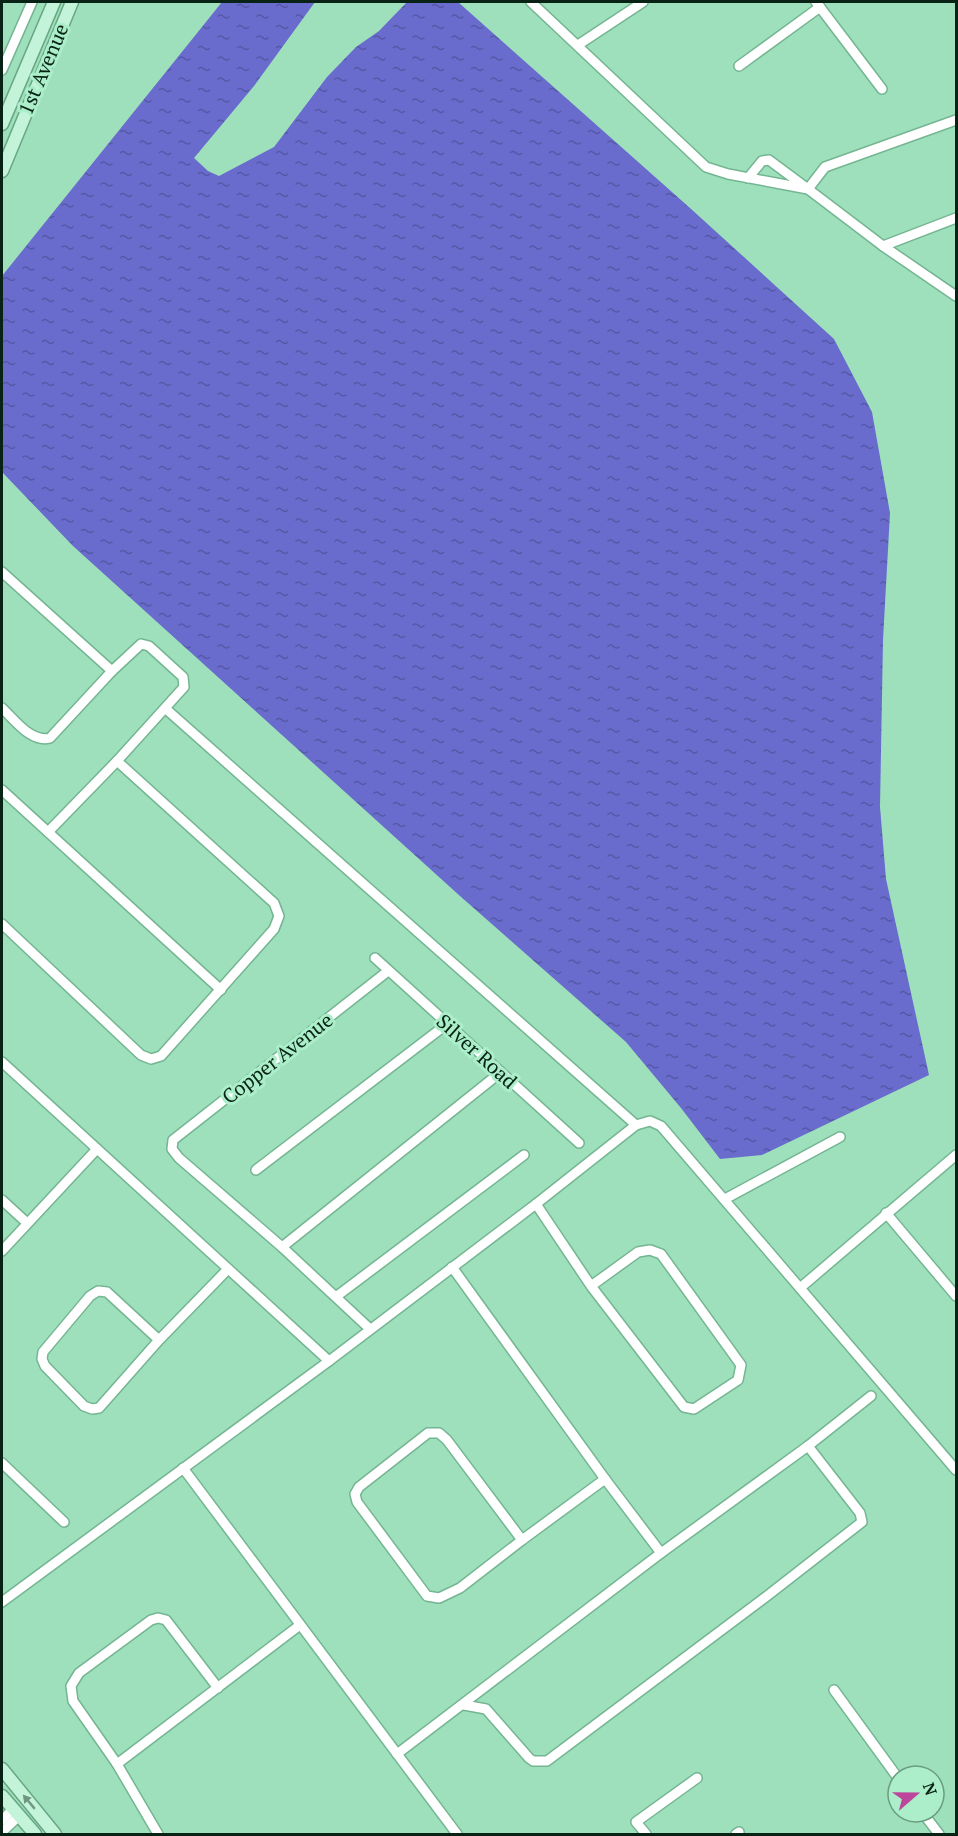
<svg xmlns="http://www.w3.org/2000/svg" width="958" height="1836" font-family="'PT Serif',serif">
  <defs>
    <pattern id="water-ripples" width="26" height="14" patternUnits="userSpaceOnUse" patternTransform="scale(1.5)"><rect width="26" height="14" fill="#696bcd"/><path d="M2 4q2-2 4 0t4 0M15 11q2-2 4 0t4 0" fill="none" stroke="#5458a5"/></pattern>
  </defs>
  <rect width="100%" height="100%" fill="#9ee0bc"/>
  <!-- water -->
  <polygon fill="url(#water-ripples)" points="222,2 315,2 254,86 194,158 208,171 219,176 274,147 327,77 356,47 379,31 407,2 458,2 690,208 834,339 872,412 890,513 883,640 880,807 886,879 929,1075 762,1155 720,1159 681,1108 626,1042 460,896 73,546 2,472 2,276"/>
  <g fill="none" stroke-linecap="round" stroke-linejoin="round">
    <defs>
      <g id="minor">
        <polyline points="531,2 706,167 728,174 808,189 883,246 956,296"/>
        <polyline points="816,2 882,89"/>
        <polyline points="578,45 643,2"/>
        <polyline points="739,66 820,7"/>
        <polyline points="2,70 32,2"/>
        <polyline points="748,178 762,161 769,160 808,189 825,167 956,120"/>
        <polyline points="883,246 956,218"/>
        <polyline points="2,572 112,671"/>
        <path d="M2,708C15,720 31,743 50,738L112,671L141,644L149,646L183,677L184,687L117,761L48,832"/>
        <polyline points="166,709 636,1125"/>
        <polyline points="2,790 221,990"/>
        <polyline points="2,924 141,1055 151,1059 161,1056 274,929 279,916 274,903 117,761"/>
        <polyline points="375,958 579,1143"/>
        <polyline points="2,1062 329,1361"/>
        <polyline points="256,1170 447,1024"/>
        <polyline points="725,1199 840,1137"/>
        <polyline points="2,1200 26,1222"/>
        <polyline points="536,1204 591,1286 684,1407 694,1409 738,1380 741,1365 661,1254 650,1250 638,1252 591,1286"/>
        <polyline points="886,1213 956,1296"/>
        <polyline points="282,1247 501,1072"/>
        <polyline points="2,1251 97,1149"/>
        <polyline points="452,1267 605,1479 661,1553"/>
        <polyline points="800,1288 956,1155"/>
        <polyline points="337,1296 524,1155"/>
        <polyline points="370,1329 282,1247 179,1158 172,1149 173,1140 388,971"/>
        <polyline points="159,1340 107,1292 98,1291 90,1296 43,1352 42,1359 45,1366 84,1406 92,1409 99,1408 159,1340 228,1269"/>
        <polygon points="428,1433 439,1433 447,1440 522,1540 460,1588 439,1598 427,1596 357,1502 355,1494 359,1487"/>
        <polyline points="2,1463 64,1522"/>
        <polyline points="183,1468 457,1834"/>
        <polyline points="522,1540 605,1479"/>
        <polyline points="2,1602 329,1361 536,1204 636,1125 650,1121 661,1126 956,1470"/>
        <polyline points="218,1688 166,1620 158,1618 151,1620 79,1673 71,1686 73,1701 117,1764 300,1625"/>
        <polyline points="834,1690 898,1778"/>
        <polyline points="464,1705 486,1709 529,1758 533,1761 547,1761 767,1596 862,1522 860,1513 808,1446"/>
        <polyline points="397,1754 661,1553 808,1446 871,1396"/>
        <polyline points="117,1764 158,1834"/>
        <polyline points="922,1812 939,1834"/>
        <polyline points="2,1820 13,1809"/>
        <polyline points="2,1832 19,1816"/>
        <polyline points="646,1834 636,1822 697,1778"/>
        <polyline points="736,1834 739,1832"/>
      </g>
      <g id="major">
        <polyline points="2,124 54,2"/>
        <polyline points="2,171 72,2"/>
        <polyline points="2,1769 55,1834"/>
        <polyline points="2,1796 35,1834"/>
      </g>
    </defs>
    <!-- minor casing -->
    <use href="#minor" stroke="#74b592" stroke-width="12"/>
    <!-- major casing -->
    <use href="#major" stroke="#68a684" stroke-width="15"/>
    <!-- minor -->
    <use href="#minor" stroke="#fff" stroke-width="9"/>
    <!-- major -->
    <use href="#major" stroke="#c3f4d9" stroke-width="12"/>
  </g>
  <!-- one-way arrows -->
  <defs><path id="oneway-solid" d="M-6-.8H1V-3.2L6.5 0L1 3.2V.8H-6Z" transform="scale(1.5)"/></defs>
  <use fill="#6f9681" href="#oneway-solid" transform="translate(29 1802) rotate(-130)"/>
  <g text-anchor="middle" dominant-baseline="central" stroke-width="6" stroke-linejoin="round" paint-order="stroke">
    <!-- street labels -->
    <g font-size="20" fill="#082316" stroke="#abeec9">
      <text transform="translate(43 69) rotate(-67)">1st Avenue</text>
      <text transform="translate(477 1051) rotate(42)">Silver Road</text>
      <text transform="translate(277 1058) rotate(-38)">Copper Avenue</text>
    </g>
  </g>
  <!-- border -->
  <rect width="958" height="1836" fill="none" stroke="#082316" stroke-width="6"/>
  <!-- north arrow -->
  <g transform="translate(916 1794) rotate(70)"><circle r="28" fill="#abeec9" stroke="#6a9d81" stroke-width="1.5"/>
  <path d="M0-4.5L10 22L0 15L-10 22Z" fill="#bc469c"/>
  <text y="-9" font-size="16" font-weight="bold" text-anchor="middle" fill="#082316">N</text>
  </g>
</svg>
